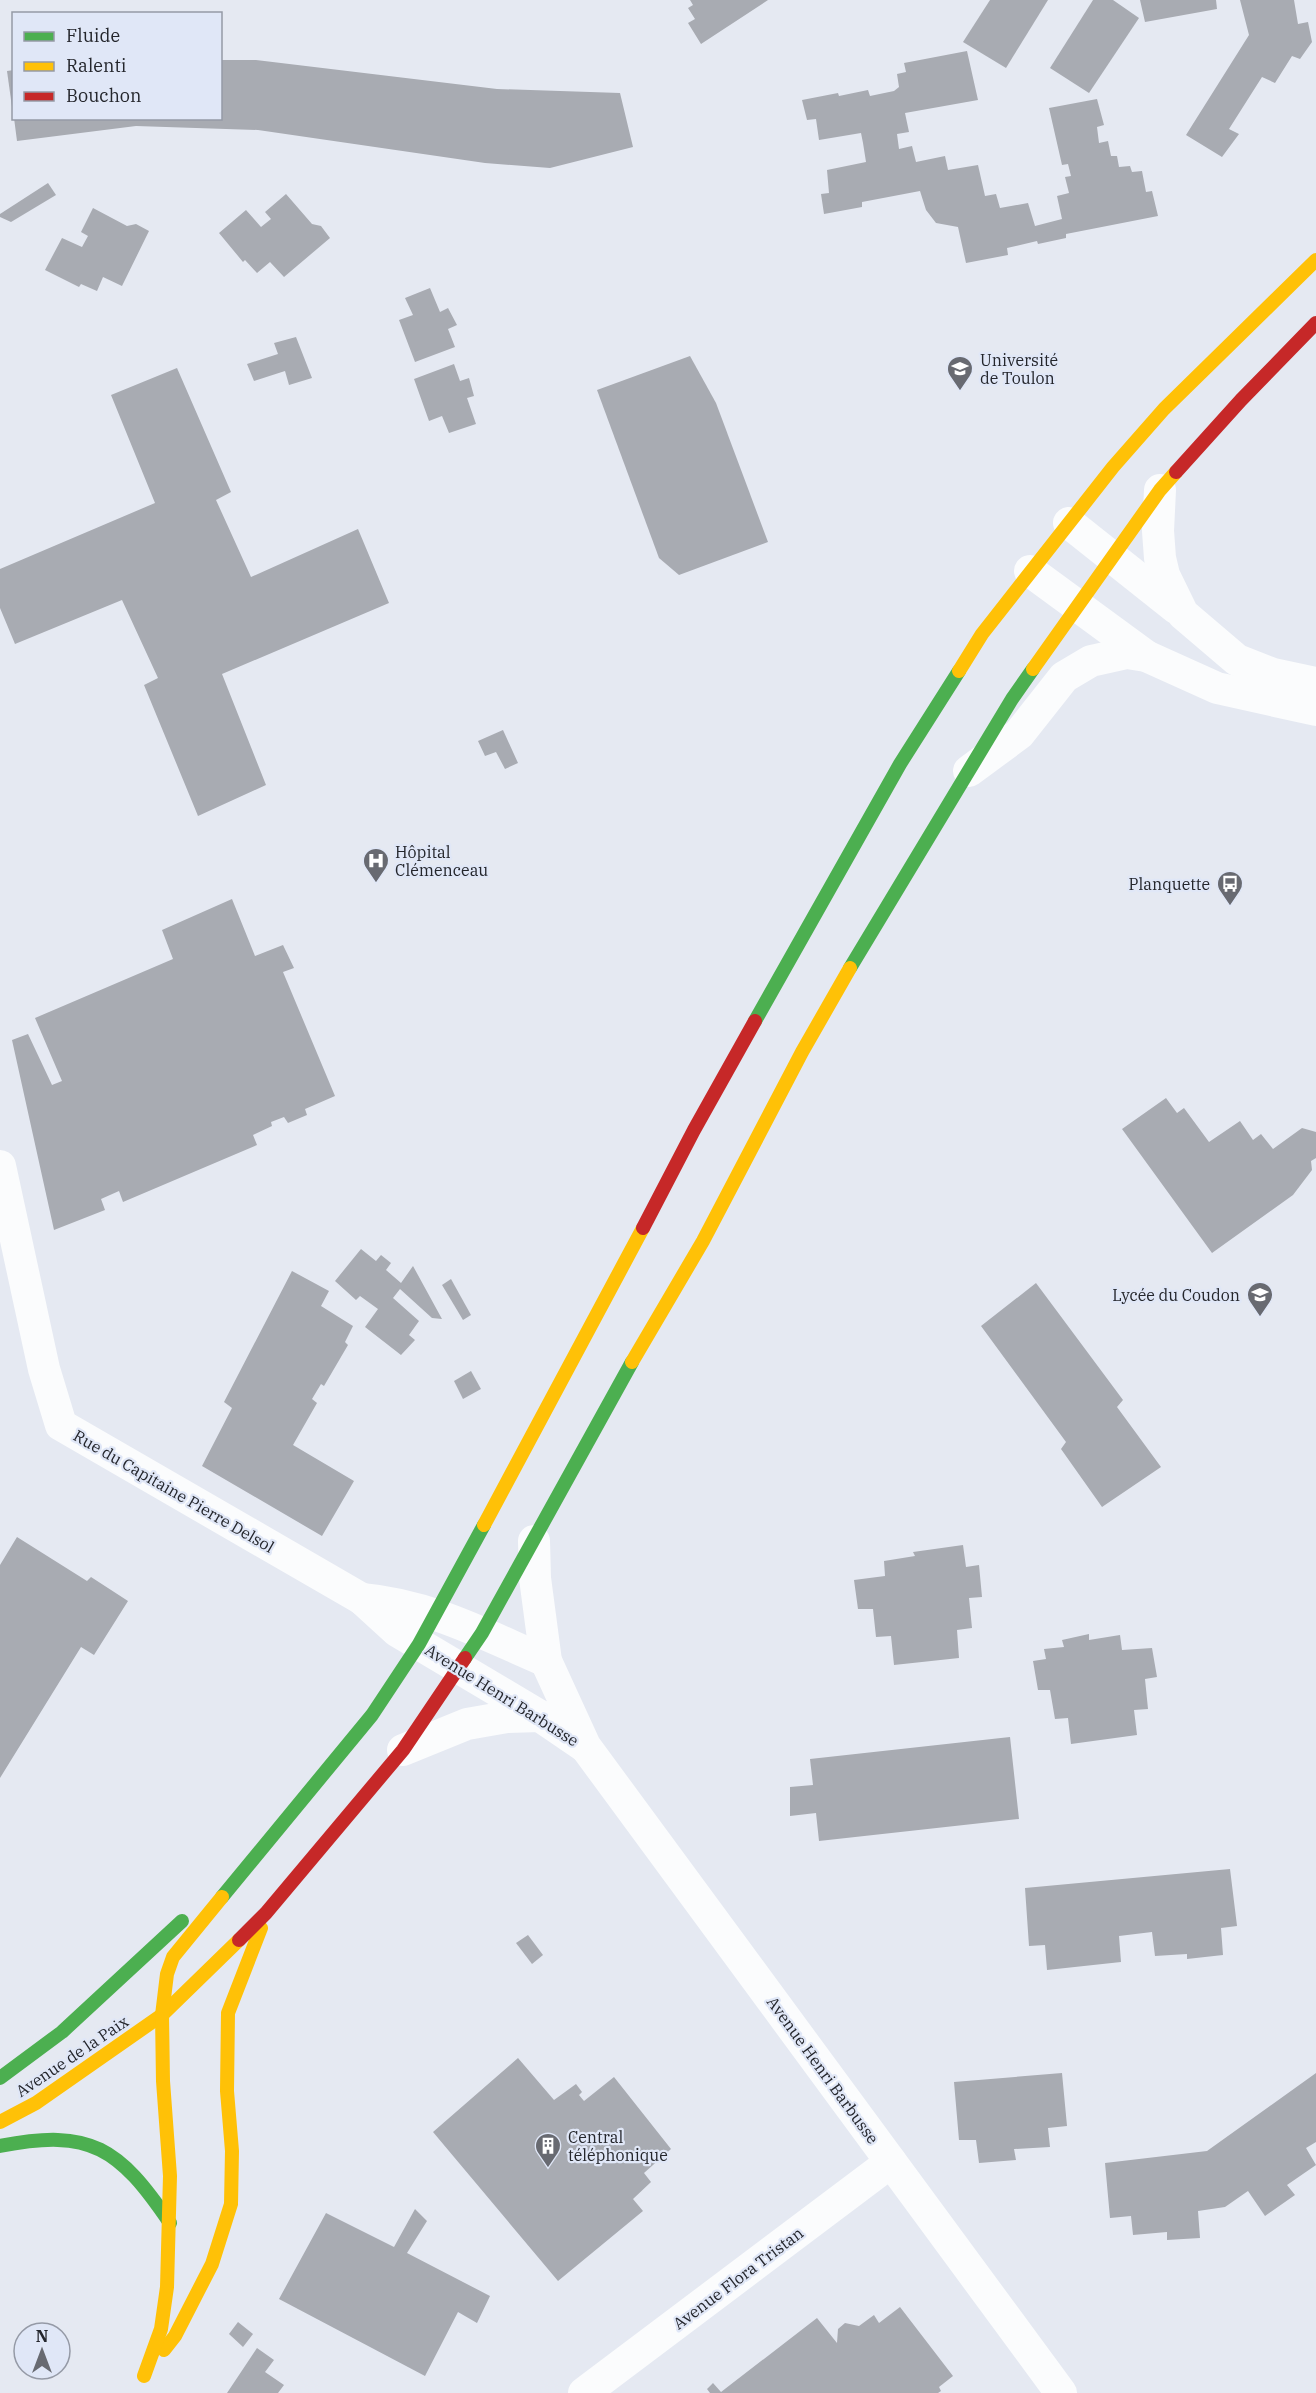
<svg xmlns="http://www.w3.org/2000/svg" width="1316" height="2393" font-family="'IBM Plex Serif',serif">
  <rect width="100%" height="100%" fill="#e5e9f2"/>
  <!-- building -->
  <g fill="#a8abb2">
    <polygon points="690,0 768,0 701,44 688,23 695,19 688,8 693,5"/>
    <polygon points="990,0 1048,0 1006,68 963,42"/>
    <polygon points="1093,0 1113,0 1139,18 1089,93 1050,68"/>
    <polygon points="1140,0 1216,0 1217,9 1145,22"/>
    <polygon points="1240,0 1294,0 1298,24 1308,22 1312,42 1300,59 1292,56 1275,83 1262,77 1229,129 1239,134 1222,157 1186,135 1249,35"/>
    <polygon points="967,51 978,100 905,113 909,132 897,134 899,149 912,146 916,162 945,156 948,170 978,165 985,196 996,194 1000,208 1028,203 1035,226 1062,219 1057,196 1069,193 1065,177 1071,176 1068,164 1062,165 1049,108 1097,99 1104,125 1097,127 1099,143 1108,141 1111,156 1117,156 1119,167 1130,166 1132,172 1142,171 1146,192 1152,191 1158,216 1066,234 1066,238 1038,244 1037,241 1007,248 1008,255 966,263 958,227 936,223 926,210 920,191 862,202 862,207 824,214 821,194 829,193 827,170 866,162 863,143 861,133 819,140 816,119 807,120 802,100 838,93 839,96 868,90 870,96 894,91 899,87 897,74 906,72 904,63"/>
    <polygon points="220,60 256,60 497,89 620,93 633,147 550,168 485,163 258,130 136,126 17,141 14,118 220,118"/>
    <polygon points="14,70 14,106 12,107 7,71"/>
    <polygon points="48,183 56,195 11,222 0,217 0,214"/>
    <polygon points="286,194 312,224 321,226 330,238 284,277 270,262 257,273 245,260 243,262 219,233 246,210 261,227 271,219 265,212"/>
    <polygon points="93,208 127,226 136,224 149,231 122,286 103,277 97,291 81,284 79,287 45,270 62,238 82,247 88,236 81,232"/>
    <polygon points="430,288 440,312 448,308 457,325 448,329 455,347 415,362 399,320 413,315 405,298"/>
    <polygon points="296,337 312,378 289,385 285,371 254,381 247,364 278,354 274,343"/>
    <polygon points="690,356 716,403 768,542 679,575 659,558 597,390"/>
    <polygon points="454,364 460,381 469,378 474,396 467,398 476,424 449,433 442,416 429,421 414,379"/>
    <polygon points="177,368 231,492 216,500 251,577 358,529 389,603 222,674 266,785 198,816 144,685 158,678 122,600 15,644 0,608 0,569 155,503 111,395"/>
    <polygon points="503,730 518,763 505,769 496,752 485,756 478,741"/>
    <polygon points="232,899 255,956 283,945 294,968 283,972 335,1096 305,1109 307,1115 288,1123 284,1117 271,1122 272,1126 253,1135 257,1145 123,1202 119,1191 101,1199 105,1210 54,1230 12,1040 28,1034 52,1085 62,1081 35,1018 173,959 162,930"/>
    <polygon points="1166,1098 1177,1113 1184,1108 1209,1142 1240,1121 1253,1140 1261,1134 1273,1149 1302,1128 1316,1132 1316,1158 1311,1161 1312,1170 1293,1195 1212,1253 1122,1129"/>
    <polygon points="361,1249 376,1261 381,1255 391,1263 386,1270 401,1283 413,1266 442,1319 432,1318 400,1289 393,1298 419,1321 409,1335 415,1340 401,1355 365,1327 378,1309 360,1296 356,1300 335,1281"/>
    <polygon points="292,1271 329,1291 321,1306 353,1326 345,1342 348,1345 324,1386 321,1384 312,1399 317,1403 293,1445 354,1481 322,1536 202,1466 232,1408 224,1402"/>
    <polygon points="451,1279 471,1315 463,1320 442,1285"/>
    <polygon points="1036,1283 1123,1400 1117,1407 1161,1467 1102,1507 1061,1449 1066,1442 981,1326"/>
    <polygon points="471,1371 481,1389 463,1399 454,1381"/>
    <polygon points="17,1537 87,1581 91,1577 128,1601 94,1655 81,1647 0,1778 0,1565"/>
    <polygon points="963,1545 966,1567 979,1565 982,1597 969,1598 972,1628 957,1630 959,1658 894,1665 891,1636 876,1637 873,1609 858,1609 854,1580 885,1576 884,1561 915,1556 913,1552"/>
    <polygon points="1089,1634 1089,1640 1120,1635 1122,1650 1152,1648 1157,1677 1145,1679 1148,1709 1134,1710 1137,1735 1071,1744 1068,1718 1055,1719 1050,1690 1038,1690 1033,1661 1046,1659 1044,1649 1064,1647 1062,1640"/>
    <polygon points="1010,1737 1019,1819 819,1841 816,1813 790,1816 790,1787 813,1785 810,1759"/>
    <polygon points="1230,1869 1237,1926 1221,1928 1223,1955 1187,1959 1187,1954 1155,1956 1152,1932 1119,1936 1121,1962 1047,1970 1045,1945 1029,1946 1025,1888"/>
    <polygon points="528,1935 543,1955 532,1964 516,1943"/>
    <polygon points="518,2058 554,2100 576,2084 582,2092 579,2095 584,2101 614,2077 671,2149 644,2173 651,2182 633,2199 643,2211 558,2281 433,2132"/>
    <polygon points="1062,2073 1067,2126 1048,2128 1050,2147 1014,2149 1016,2160 979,2163 976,2140 959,2140 954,2082"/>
    <polygon points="1316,2073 1316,2142 1306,2148 1316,2165 1287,2185 1295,2195 1265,2216 1248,2191 1225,2207 1198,2211 1200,2238 1167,2240 1167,2232 1133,2235 1131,2216 1110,2218 1105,2163 1207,2151"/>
    <polygon points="415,2209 427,2221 407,2253 490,2296 477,2323 458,2312 425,2376 279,2299 326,2213 394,2247"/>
    <polygon points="900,2307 953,2376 939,2387 941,2391 938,2393 710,2393 707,2389 713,2383 721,2392 817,2318 837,2343 838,2329 845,2323 859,2326 874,2315 879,2323"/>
    <polygon points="238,2322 253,2334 243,2347 229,2334"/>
    <polygon points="257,2348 274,2360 265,2372 284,2385 278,2393 227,2393"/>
  </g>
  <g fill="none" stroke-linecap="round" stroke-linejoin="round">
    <!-- street -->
    <g stroke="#fbfcfd" stroke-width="32">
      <polyline points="1160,490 1158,531 1160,558 1164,575 1183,614 1237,660 1273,674 1316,683"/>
      <polyline points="1069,523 1176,608"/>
      <polyline points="1030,571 1146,656"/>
      <polyline points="969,771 1019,734 1064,677 1091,661 1127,653 1146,656 1217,688 1316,710"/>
      <polyline points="0,1166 44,1369 61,1425 362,1599 397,1631 540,1716 584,1746"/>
      <polyline points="534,1541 535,1578 546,1661 585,1746 1061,2393"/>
      <path d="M362,1599C430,1605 485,1635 546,1661"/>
      <polyline points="403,1750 467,1724 507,1717 540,1716"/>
      <polyline points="584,2393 891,2162"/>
    </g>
    <!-- fast -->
    <g stroke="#4caf50" stroke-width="14">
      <polyline points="850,968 1012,699 1033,669"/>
      <polyline points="755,1021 900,764 959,671"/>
      <polyline points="465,1658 482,1633 632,1362"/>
      <polyline points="222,1897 372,1715 419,1644 484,1525"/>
      <polyline points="0,2078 62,2032 182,1921"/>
      <path d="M0,2146C91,2128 119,2148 170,2223"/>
    </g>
    <!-- slow -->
    <g stroke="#ffc107" stroke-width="14">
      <polyline points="1033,669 1160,490 1176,472"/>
      <polyline points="959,671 982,634 1113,467 1164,409 1316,260"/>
      <polyline points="632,1362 703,1241 802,1052 850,968"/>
      <polyline points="484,1525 643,1228"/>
      <polyline points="0,2122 36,2103 162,2015 239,1940"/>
      <polyline points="164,2350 175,2336 212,2264 231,2204 232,2151 227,2091 228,2013 261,1928"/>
      <polyline points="144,2376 161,2329 167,2287 170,2176 163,2081 162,2015 167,1974 173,1957 222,1897"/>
    </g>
    <!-- jam -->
    <g stroke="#c62828" stroke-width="14">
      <polyline points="1176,472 1241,400 1316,323"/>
      <polyline points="643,1228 694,1130 755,1021"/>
      <polyline points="239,1940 266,1913 403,1750 465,1658"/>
    </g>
  </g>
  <!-- icons -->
  <defs>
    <symbol id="university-pin" viewBox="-11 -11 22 30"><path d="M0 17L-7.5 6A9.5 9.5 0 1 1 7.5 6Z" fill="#686a71" stroke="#e0e7f7"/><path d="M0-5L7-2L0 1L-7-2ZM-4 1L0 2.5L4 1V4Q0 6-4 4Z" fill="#fff"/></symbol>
    <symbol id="hospital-pin" viewBox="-11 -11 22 30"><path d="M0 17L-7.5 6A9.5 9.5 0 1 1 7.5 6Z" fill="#686a71" stroke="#e0e7f7"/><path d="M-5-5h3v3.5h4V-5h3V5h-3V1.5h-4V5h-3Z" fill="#fff"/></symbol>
    <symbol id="bus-pin" viewBox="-11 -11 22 30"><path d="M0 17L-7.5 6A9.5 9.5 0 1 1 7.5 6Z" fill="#686a71" stroke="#e0e7f7"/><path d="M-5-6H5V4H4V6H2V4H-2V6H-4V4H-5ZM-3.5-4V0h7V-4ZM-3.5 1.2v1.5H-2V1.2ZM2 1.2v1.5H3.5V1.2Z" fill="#fff"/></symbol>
    <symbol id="school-pin" viewBox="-11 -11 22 30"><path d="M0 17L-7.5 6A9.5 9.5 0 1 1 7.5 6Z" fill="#686a71" stroke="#e0e7f7"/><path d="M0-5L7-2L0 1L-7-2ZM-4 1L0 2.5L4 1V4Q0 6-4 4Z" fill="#fff"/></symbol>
    <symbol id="building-pin" viewBox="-11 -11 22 30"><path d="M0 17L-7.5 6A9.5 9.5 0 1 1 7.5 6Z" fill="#686a71" stroke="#e0e7f7"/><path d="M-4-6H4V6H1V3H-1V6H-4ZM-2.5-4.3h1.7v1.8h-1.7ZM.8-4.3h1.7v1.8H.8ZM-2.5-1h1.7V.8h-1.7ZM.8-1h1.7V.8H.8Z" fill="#fff"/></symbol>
  </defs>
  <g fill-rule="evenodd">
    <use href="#university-pin" x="945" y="354" width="30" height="40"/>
    <use href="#hospital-pin" x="361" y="846" width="30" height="40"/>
    <use href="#bus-pin" x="1215" y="869" width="30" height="40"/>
    <use href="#school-pin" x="1245" y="1280" width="30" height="40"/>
    <use href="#building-pin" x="533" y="2131" width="30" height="40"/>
  </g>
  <g text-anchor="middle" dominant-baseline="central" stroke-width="4.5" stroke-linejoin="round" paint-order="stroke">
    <!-- poi labels -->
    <g font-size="16" fill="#24262c" stroke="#e0e7f7" text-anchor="start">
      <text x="980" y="360">Université<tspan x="980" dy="18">de Toulon</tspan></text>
      <text x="395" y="852">Hôpital<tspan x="395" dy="18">Clémenceau</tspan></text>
      <text x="1210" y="884" text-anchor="end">Planquette</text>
      <text x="1240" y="1295" text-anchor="end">Lycée du Coudon</text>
      <text x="568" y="2137">Central<tspan x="568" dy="18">téléphonique</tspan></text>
    </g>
    <!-- street labels -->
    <g font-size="16" fill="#24262c" stroke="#e0e7f7">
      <text transform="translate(174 1491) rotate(30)">Rue du Capitaine Pierre Delsol</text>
      <text transform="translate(502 1695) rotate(32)">Avenue Henri Barbusse</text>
      <text transform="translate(72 2056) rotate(-34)">Avenue de la Paix</text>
      <text transform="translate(823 2070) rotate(54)">Avenue Henri Barbusse</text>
      <text transform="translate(738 2278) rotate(-37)">Avenue Flora Tristan</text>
    </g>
  </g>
  <!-- legend -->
  <rect x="12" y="12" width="210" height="108" fill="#e0e7f7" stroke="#959aa6" stroke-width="1.5"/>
  <rect x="24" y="32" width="30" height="9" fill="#4caf50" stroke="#959aa6" stroke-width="1.5"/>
  <text x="66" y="42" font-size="18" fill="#24262c">Fluide</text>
  <rect x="24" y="62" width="30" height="9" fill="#ffc107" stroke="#959aa6" stroke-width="1.5"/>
  <text x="66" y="72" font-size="18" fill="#24262c">Ralenti</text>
  <rect x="24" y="92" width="30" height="9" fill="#c62828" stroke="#959aa6" stroke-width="1.5"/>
  <text x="66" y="102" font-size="18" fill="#24262c">Bouchon</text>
  <!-- north arrow -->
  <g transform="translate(42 2351)"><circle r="28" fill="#e0e7f7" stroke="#959aa6" stroke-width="1.5"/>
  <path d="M0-4.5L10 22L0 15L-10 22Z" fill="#686a71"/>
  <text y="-9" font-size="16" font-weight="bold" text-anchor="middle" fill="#24262c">N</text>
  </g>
</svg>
